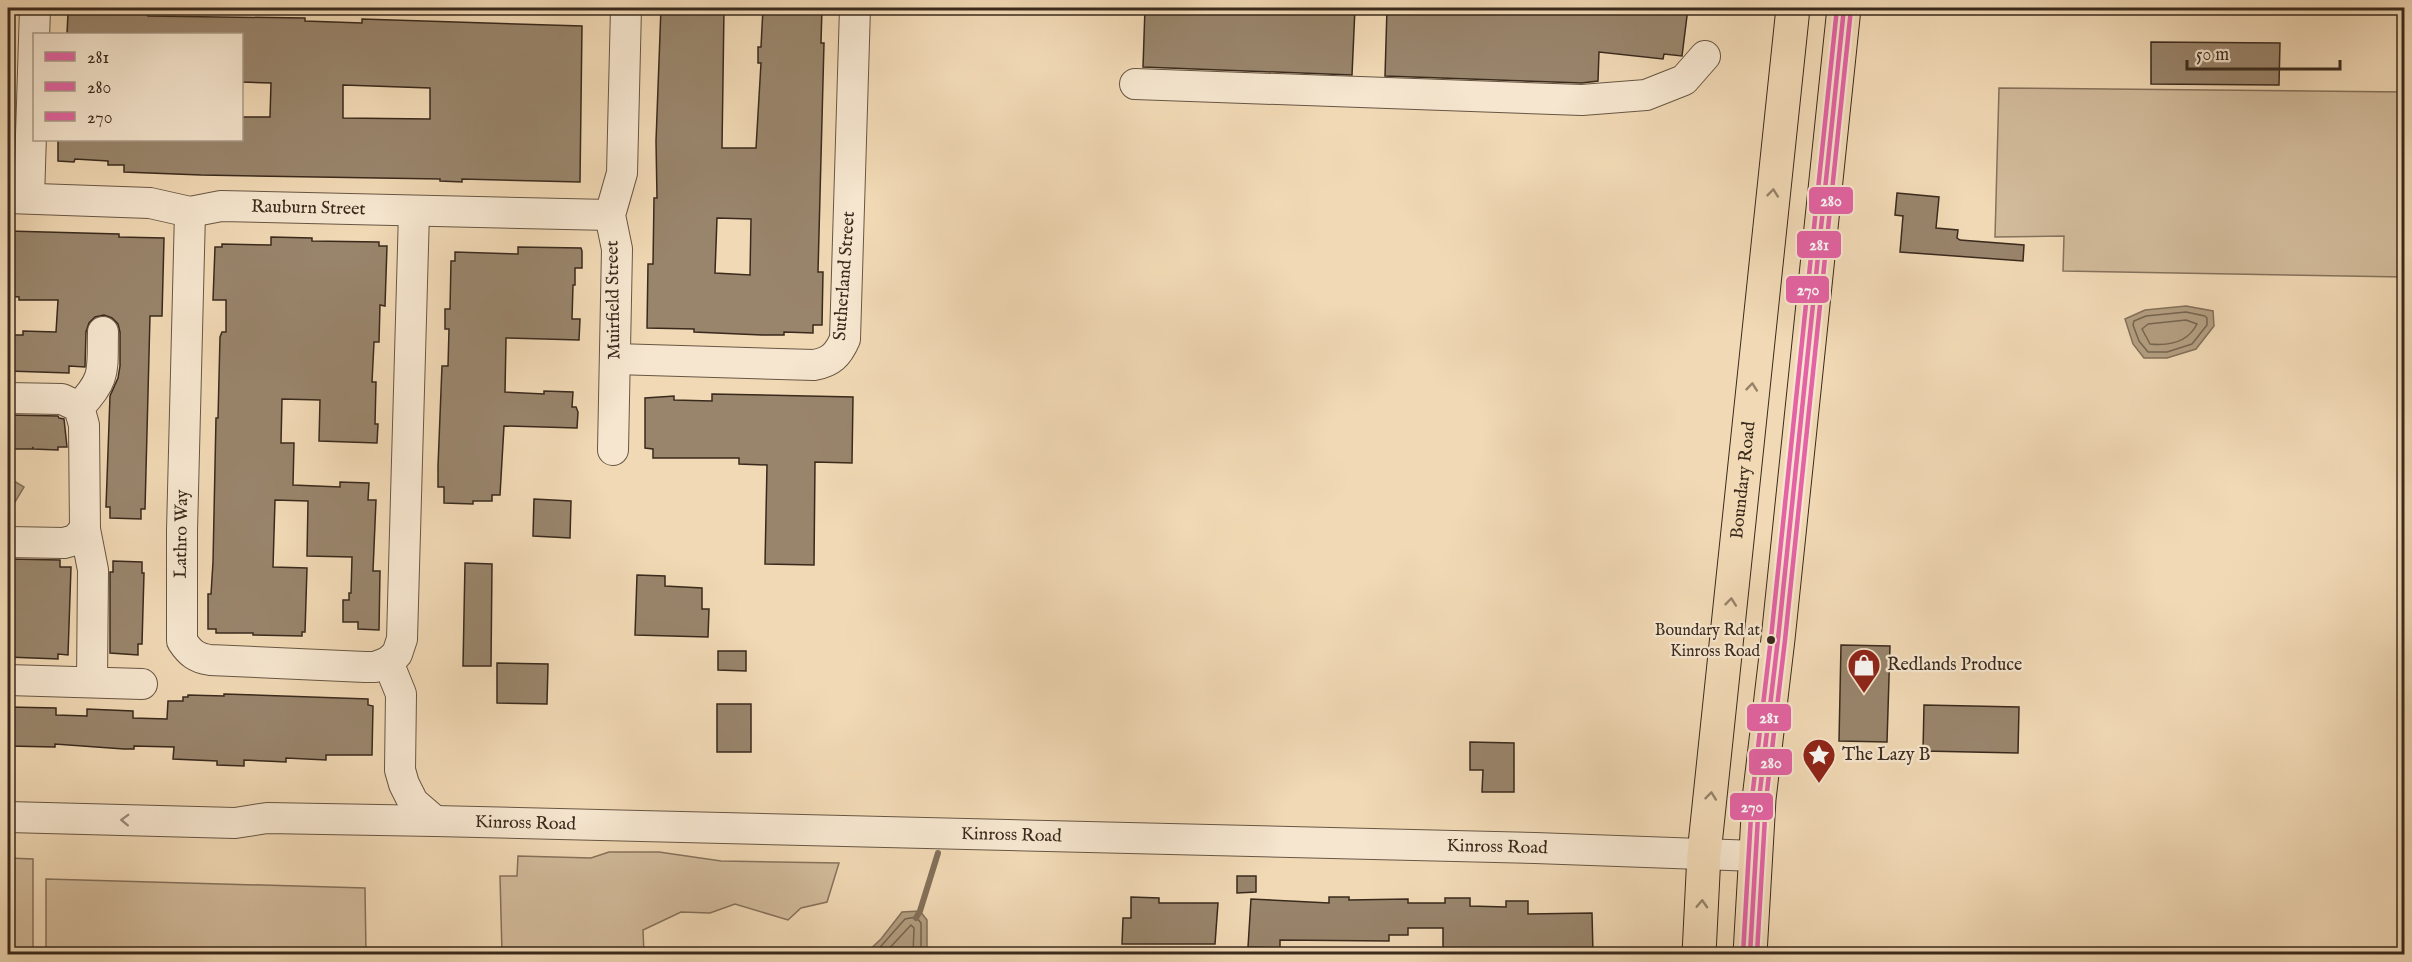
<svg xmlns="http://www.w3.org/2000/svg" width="2412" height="962" font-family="'IM FELL English',serif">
  <rect width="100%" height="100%" fill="#f1d9b5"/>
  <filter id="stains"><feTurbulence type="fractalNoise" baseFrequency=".00333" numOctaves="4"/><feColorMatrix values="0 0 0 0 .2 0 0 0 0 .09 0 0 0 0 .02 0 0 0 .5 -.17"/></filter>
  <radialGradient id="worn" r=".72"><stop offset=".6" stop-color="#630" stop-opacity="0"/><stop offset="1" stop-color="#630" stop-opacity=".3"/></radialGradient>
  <!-- green -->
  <g fill="#d2bb9b" stroke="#86725c" stroke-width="1.5">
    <polygon points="1999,88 2404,92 2404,277 2063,271 2064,236 1995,237"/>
    <polygon points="609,852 659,852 721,861 839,863 827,902 801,908 788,920 735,904 710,913 681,912 643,930 644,954 502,954 500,876 517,876 518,856 591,858"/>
    <polygon points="8,858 33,859 33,954 8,954"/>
    <polygon points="46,879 365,888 366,954 46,954"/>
  </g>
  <!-- water -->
  <g fill="#b39e81" stroke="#837059" stroke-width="1.5">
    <polygon points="2186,306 2213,311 2214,326 2196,349 2167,358 2144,358 2133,344 2125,319 2145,310"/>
    <polygon points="14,481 24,487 12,507 8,505 8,492"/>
    <polygon points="920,911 927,920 927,954 865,954 881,939 902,912"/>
  </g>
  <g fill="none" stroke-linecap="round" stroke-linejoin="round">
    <!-- shore -->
    <g stroke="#76644f" stroke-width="1.5">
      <polygon points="2186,312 2205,316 2207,318 2207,325 2192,344 2167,352 2148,352 2139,341 2133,325 2134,321 2146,316"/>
      <path d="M2186,320L2197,324C2188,342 2169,346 2150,344L2142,329L2148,324Z"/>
      <polyline points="874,954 905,919 916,917 921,923 921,954"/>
      <polyline points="884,954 911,925 914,928 913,954"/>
    </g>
    <!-- stream -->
    <polyline stroke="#837059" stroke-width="6" points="916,918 920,911 938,853"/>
  </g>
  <!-- building -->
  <g fill="#99856c" stroke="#3a2a1d" stroke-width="1.5" fill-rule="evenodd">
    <path d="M661,8H724L722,148H756L761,63H758V47H761L763,8H822L821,43H824L818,272H823L822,325H813V333L784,332V335H762L694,332V329L647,328L648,264H653L654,198H657L656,141ZM717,218L751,219L750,275L715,273Z"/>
    <polygon points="1145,8 1355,8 1352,75 1143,67"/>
    <polygon points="1387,8 1688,8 1682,56 1664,54 1663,59 1599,52 1598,81 1582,83 1385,76"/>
    <path d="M76,11L148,14V16L305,18V21L362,23V19L582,26L580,182L462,179V182L440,181V179L201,175L124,172V165H108V161L75,159L74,162L58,161V140H242V117H270L271,83L242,82V34L67,33L68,14H76ZM343,85L430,88V119L343,118Z"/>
    <polygon points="2151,42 2280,43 2279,85 2151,84"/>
    <polygon points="1897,193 1939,197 1936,228 1958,230 1957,238 1960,240 2024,245 2023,261 1900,252 1903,216 1895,215"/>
    <polygon points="8,231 119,234 119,237 164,238 162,316 150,316 145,509 141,509 141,519 110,518 110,507 106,507 110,396 118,378 120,366 120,332 118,324 112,318 104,315 95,317 89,323 86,332 85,367 69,366 69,373 8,371 8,335 23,335 23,331 56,332 58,300 19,300 19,297 8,296"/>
    <polygon points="271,237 312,238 312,241 379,242 379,246 387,246 385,306 380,305 379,342 374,342 372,382 376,382 375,424 378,424 377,443 319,441 320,400 282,399 281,443 294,443 293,485 340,487 340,482 369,483 368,500 376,500 373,571 380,571 379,630 358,629 358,622 343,622 343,600 349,600 349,593 351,593 352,557 307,556 308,501 275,500 273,567 307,568 305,632 302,632 302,636 253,635 253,633 216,633 216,629 208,629 208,594 211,594 213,562 216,418 218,418 220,337 222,332 226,332 226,300 213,300 215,247 222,247 222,244 271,245"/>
    <polygon points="518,247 581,248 582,251 582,268 575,268 575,285 573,285 572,319 580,319 579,340 506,338 505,392 544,394 544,391 573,392 572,407 576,407 578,412 577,428 504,426 500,495 492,495 492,501 473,501 473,504 444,503 444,487 438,487 438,466 442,366 448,366 449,329 445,329 445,309 450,309 451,261 455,261 455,252 518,254"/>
    <polygon points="712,394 853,397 852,463 815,462 814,565 765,564 767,465 739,464 739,458 653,458 653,449 645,448 645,398 674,396 674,400 712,401"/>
    <polygon points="8,415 58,416 59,418 64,419 67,447 58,447 58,450 33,449 33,447 32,449 8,449"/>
    <polygon points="534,499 571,501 570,538 533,536"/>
    <polygon points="8,559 60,560 60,567 71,567 68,655 58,654 58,659 8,657"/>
    <polygon points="113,561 142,562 142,573 144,573 142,644 138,644 138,655 110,653 110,572 113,572"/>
    <polygon points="465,563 492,564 491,666 463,666"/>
    <polygon points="637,575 665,576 665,586 702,588 702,609 709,609 708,637 635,635"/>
    <polygon points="1841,645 1890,646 1887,742 1839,741"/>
    <polygon points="718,651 746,651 746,671 718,670"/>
    <polygon points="497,663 548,664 547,704 497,703"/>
    <polygon points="224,694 368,699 368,705 373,706 372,755 326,755 326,760 286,758 286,762 244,760 244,766 217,765 217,761 173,759 174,747 134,746 134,749 124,749 55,744 55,747 8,746 8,707 56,708 56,715 87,716 87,709 133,711 133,718 167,719 168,701 183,701 183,697 188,697 188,695 224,696"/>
    <rect x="717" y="704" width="34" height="48"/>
    <polygon points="1924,705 2019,707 2018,753 1923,751"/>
    <polygon points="1470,742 1514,743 1514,792 1482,792 1483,770 1470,770"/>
    <polygon points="1237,876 1256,876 1256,892 1237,893"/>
    <polygon points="1131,897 1159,898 1159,903 1218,903 1215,944 1122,944 1123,918 1131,918"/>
    <polygon points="1329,897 1349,897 1349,900 1408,899 1408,903 1445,903 1445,898 1470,898 1470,906 1506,907 1506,901 1528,901 1528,914 1592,913 1593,954 1480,954 1480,951 1443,950 1443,928 1408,928 1408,935 1389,935 1389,941 1280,940 1280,948 1248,947 1251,899 1329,903"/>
  </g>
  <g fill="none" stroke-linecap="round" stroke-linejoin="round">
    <defs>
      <g id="minor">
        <polyline points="1135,84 1582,100 1646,95 1684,80 1705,56"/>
        <path id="s1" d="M8,198L150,203L190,212L221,206L610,215"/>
        <polyline points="29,198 35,8"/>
        <path d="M190,212L182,531V641C190,653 196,658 210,660L365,667H375L388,662"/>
        <polyline points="414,212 402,639 397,654 388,662 401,694 400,770 404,784 413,802 435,821"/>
        <path d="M615,359L814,365C831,362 838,355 845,339L855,8"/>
        <polyline points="8,398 62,399 79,407 84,425 85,529 93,570 92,682"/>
        <path d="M79,407C107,378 102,370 103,332"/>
        <polyline points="613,450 617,249 610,215 622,173 626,8"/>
        <polyline points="8,542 64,543 75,540 85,529"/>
        <polyline points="8,680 142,684"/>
        <path id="s2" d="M8,817L235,823L267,818L435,821L1535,848L1756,856"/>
      </g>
      <g id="highway">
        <path id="s3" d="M1699,954L1704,854L1793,8"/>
        <polyline points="1750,954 1759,799 1778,639 1844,8"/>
      </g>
    </defs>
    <!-- minor casing -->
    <use href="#minor" stroke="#685643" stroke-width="32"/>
    <!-- highway casing -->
    <use href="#highway" stroke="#3a2a1d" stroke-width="35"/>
    <!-- minor -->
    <use href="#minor" stroke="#f6e6cf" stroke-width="30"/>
    <!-- highway -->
    <use href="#highway" stroke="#f1d9b5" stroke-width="33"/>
    <defs>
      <polyline id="bus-1" points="1750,954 1759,799 1778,639 1844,8"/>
      <polyline id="bus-2" points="1757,954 1766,800 1785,640 1851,9"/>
      <polyline id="bus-3" points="1743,954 1752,798 1771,638 1837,8"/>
    </defs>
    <!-- bus-1 casing -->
    <use href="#bus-1" stroke="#f6e6cf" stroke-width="9"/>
    <!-- bus-2 casing -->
    <use href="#bus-2" stroke="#f6e6cf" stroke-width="9"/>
    <!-- bus-3 casing -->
    <use href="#bus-3" stroke="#f6e6cf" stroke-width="9"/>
    <!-- bus-1 -->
    <use href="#bus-1" stroke="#e463a4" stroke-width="4.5"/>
    <!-- bus-2 -->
    <use href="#bus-2" stroke="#e463a4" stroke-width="4.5"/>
    <!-- bus-3 -->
    <use href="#bus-3" stroke="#e463a4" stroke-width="4.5"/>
  </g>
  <!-- one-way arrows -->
  <defs><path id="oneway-chevron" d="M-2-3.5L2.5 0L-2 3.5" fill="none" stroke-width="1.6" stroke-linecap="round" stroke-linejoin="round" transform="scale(1.5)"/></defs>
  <g stroke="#968269">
    <use href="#oneway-chevron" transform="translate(1773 193) rotate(-84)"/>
    <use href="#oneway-chevron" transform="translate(1752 387) rotate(-84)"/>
    <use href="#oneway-chevron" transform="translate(1731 602) rotate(-84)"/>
    <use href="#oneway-chevron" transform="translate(1711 796) rotate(-84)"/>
    <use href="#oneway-chevron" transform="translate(1702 904) rotate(-87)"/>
  </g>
  <use stroke="#988876" href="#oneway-chevron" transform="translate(125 820) rotate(-178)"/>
  <!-- icons -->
  <defs>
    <symbol id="shop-pin" viewBox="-11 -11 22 30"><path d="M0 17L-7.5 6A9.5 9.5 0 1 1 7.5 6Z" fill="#8f2418" stroke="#f6e6cf"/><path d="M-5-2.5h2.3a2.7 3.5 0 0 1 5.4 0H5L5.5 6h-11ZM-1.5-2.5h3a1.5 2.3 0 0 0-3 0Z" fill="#fff"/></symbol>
    <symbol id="sight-pin" viewBox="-11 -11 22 30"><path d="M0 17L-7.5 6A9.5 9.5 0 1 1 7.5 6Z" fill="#8f2418" stroke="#f6e6cf"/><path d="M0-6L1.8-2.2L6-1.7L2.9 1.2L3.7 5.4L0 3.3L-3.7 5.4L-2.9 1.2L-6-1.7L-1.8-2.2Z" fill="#fff"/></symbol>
  </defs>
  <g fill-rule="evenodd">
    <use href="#shop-pin" x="1845" y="646" width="38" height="52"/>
    <use href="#sight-pin" x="1800" y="736" width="38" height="52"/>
  </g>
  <!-- markers -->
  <circle fill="#3a2a1d" stroke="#f6e6cf" stroke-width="2" cx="1771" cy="640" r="5"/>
  <g text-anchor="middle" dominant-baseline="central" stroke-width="4.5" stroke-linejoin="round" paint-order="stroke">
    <!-- bus labels -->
    <g font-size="16" fill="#3a2a1d" stroke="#f6e6cf" text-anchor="end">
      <text x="1760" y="631">Boundary Rd at<tspan x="1760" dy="21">Kinross Road</tspan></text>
    </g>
    <!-- street labels -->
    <g font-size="18" fill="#3a2a1d" stroke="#f6e6cf">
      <text stroke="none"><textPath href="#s1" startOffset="302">Rauburn Street</textPath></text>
      <text transform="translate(845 276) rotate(-86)">Sutherland Street</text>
      <text transform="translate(614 300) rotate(-91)">Muirfield Street</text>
      <text stroke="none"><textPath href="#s3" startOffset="476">Boundary Road</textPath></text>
      <text transform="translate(182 534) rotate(-89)">Lathro Way</text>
      <text stroke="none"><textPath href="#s2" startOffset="518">Kinross Road</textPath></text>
      <text stroke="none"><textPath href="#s2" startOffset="1004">Kinross Road</textPath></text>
      <text stroke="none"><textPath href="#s2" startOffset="1490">Kinross Road</textPath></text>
    </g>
    <!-- poi labels -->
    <g font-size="18" fill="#3a2a1d" stroke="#f6e6cf" text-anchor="start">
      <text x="1887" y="665">Redlands Produce</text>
      <text x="1842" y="755">The Lazy B</text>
    </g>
  </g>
  <g stroke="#f6e6cf" stroke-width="2">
    <rect x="1808" y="186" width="46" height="29" rx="6" fill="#e463a4"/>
    <rect x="1796" y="230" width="46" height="29" rx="6" fill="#e463a4"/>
    <rect x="1785" y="275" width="45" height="29" rx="6" fill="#e463a4"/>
    <rect x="1746" y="703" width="46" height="29" rx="6" fill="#e463a4"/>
    <rect x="1748" y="748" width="45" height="28" rx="6" fill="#e463a4"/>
    <rect x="1729" y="792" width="45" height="29" rx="6" fill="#e463a4"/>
  </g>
  <g font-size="16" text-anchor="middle" font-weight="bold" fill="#fff">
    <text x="1831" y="206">280</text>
    <text x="1819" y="250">281</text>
    <text x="1808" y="295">270</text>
    <text x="1769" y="723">281</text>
    <text x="1771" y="768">280</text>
    <text x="1752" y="812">270</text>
  </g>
  <!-- margin -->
  <rect width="2412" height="962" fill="none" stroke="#f1d9b5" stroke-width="30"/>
  <rect x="9" y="9" width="2394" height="944" fill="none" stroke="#3a2a1d" stroke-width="3"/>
  <rect x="15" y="15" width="2382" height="932" fill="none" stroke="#3a2a1d" stroke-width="1.5"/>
  <!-- legend -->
  <rect x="33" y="33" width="210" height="108" fill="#f6e6cf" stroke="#ab9b88" stroke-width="1.5"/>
  <rect x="45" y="52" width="30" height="9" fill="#e463a4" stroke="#ab9b88" stroke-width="1.5"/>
  <text x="87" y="63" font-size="18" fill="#3a2a1d">281</text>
  <rect x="45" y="82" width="30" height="9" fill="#e463a4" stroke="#ab9b88" stroke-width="1.5"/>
  <text x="87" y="93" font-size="18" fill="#3a2a1d">280</text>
  <rect x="45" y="112" width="30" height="9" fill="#e463a4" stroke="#ab9b88" stroke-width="1.5"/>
  <text x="87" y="123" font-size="18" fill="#3a2a1d">270</text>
  <!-- scale -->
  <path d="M2187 60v9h153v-9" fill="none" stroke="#3a2a1d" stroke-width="3"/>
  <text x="2196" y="60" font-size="18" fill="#3a2a1d" stroke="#f6e6cf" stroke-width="4.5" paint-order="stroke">50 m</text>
  <rect width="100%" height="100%" filter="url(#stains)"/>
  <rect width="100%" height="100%" fill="url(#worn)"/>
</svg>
